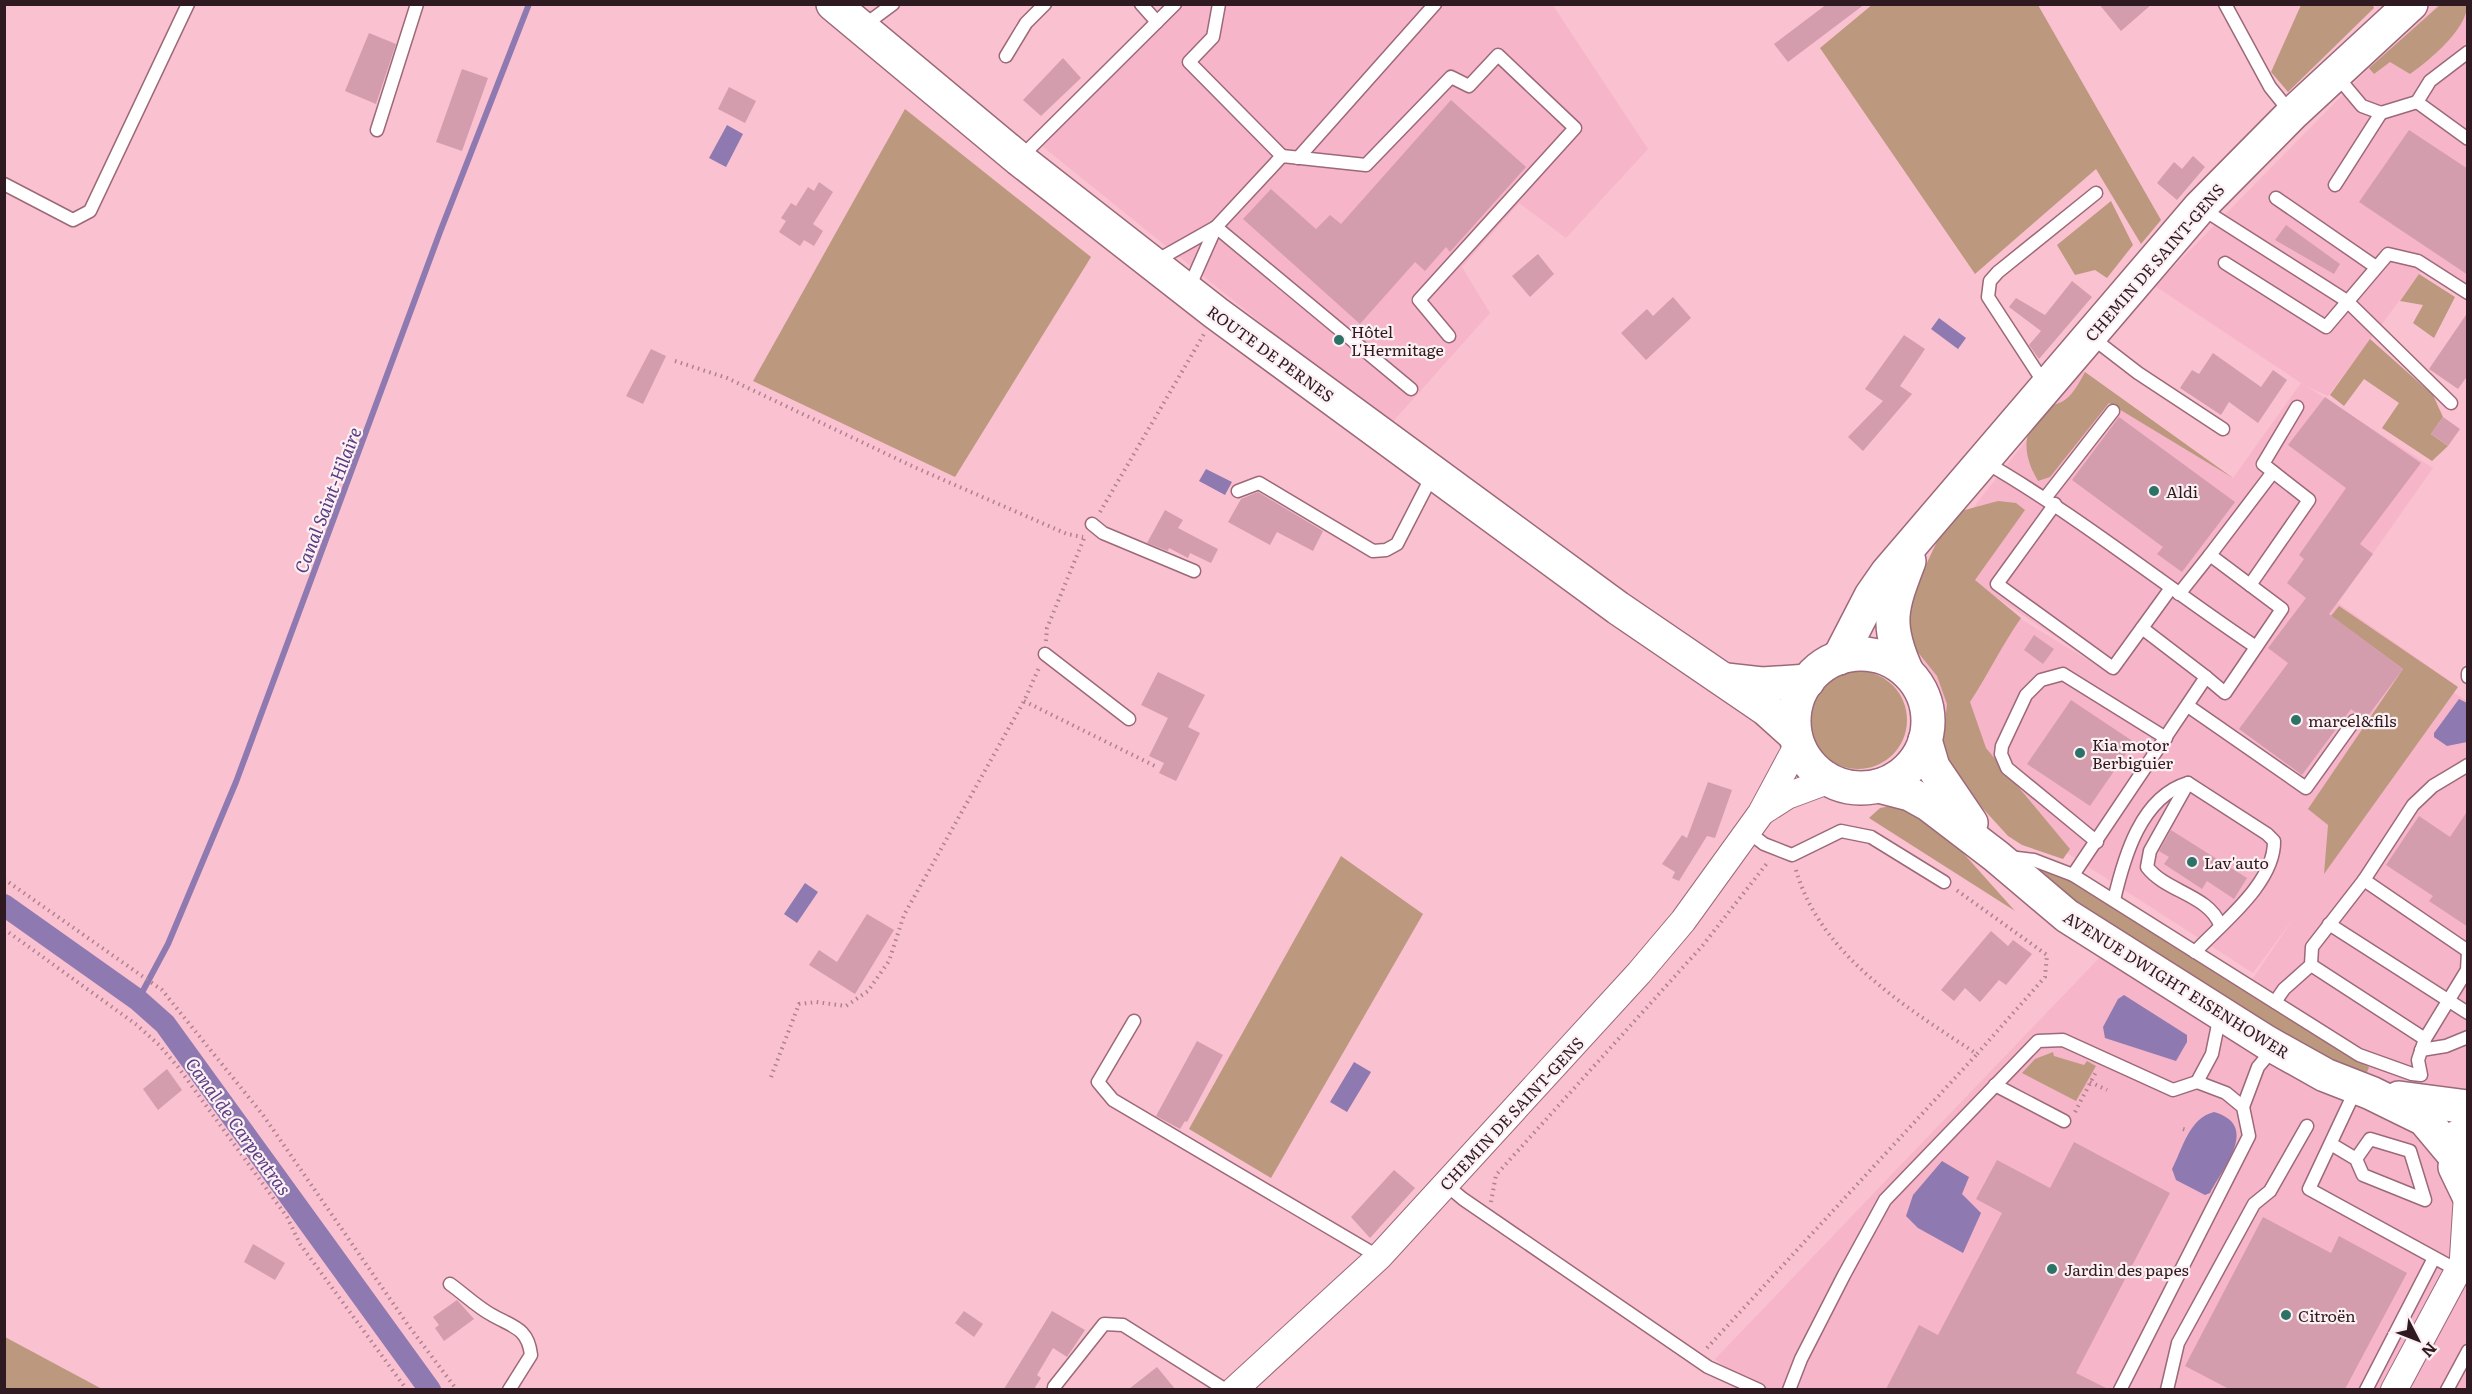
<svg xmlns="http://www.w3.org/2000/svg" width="2472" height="1394" font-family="Literata,serif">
  <rect width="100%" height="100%" fill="#fac1d0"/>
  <!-- built -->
  <g fill="#f6b5c8">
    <polygon points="1552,4 1648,149 1566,238 1519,203 1462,267 1490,313 1389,426 1042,146 1183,5"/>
    <polygon points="2438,5 2467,5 2467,294 2426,265 2328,396 2306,386 2433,468 2338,603 2454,684 2450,690 2467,701 2467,1389 1754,1390 1715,1359 2100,957 2199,1018 2254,977 2295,916 2253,973 1955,781 1938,722 1936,680 1915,651 1935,567 2103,669 1938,558 1980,499 2082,370 2233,478 2301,383 2155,286 2369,68"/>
  </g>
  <!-- green -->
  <g fill="#bc997e">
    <polygon points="1873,4 2038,5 2161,220 2141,244 2096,169 1975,274 1820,48"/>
    <polygon points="2301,5 2372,4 2374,8 2288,92 2271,72"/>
    <path d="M2440,5H2467C2468,28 2429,61 2410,74L2390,62L2374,74L2369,68Z"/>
    <polygon points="905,109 1091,257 955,477 753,381"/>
    <polygon points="2111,201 2133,245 2107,278 2095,270 2075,275 2057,245"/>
    <polygon points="2419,274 2455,297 2434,338 2413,323 2423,305 2400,301"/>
    <polygon points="2370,339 2433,395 2443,417 2431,434 2448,446 2432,461 2382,428 2399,403 2364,379 2344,406 2330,395"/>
    <path d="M2085,372L2233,478L2109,403L2050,477L2038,481C2022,454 2020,427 2049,407C2054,404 2062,403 2066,399C2074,393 2080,381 2085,372Z"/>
    <path d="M1998,501L2016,503L2025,510L1975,580L2021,618C2002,645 1989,673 1970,702L1986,748L2070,849L2063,859L2022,845L2008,836L1945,767L1942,751L1947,704L1937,676L1908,640L1903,625L1917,584L1940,535L1961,511Z"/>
    <polygon points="2339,606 2458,687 2324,874 2328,825 2308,809 2403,669 2331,616"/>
    <circle cx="1858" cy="720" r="49"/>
    <polygon points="1895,805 1940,827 2015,911 1869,818 1880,808"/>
    <polygon points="1341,856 1423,914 1271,1178 1189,1129"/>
    <path d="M2035,866L2056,872L2369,1067L2366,1075C2301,1048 2241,1005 2181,968C2132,937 2077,908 2034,869Z"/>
    <polygon points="2053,1052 2054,1056 2084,1065 2087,1061 2096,1066 2076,1101 2022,1073 2035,1059"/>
    <polygon points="5,1337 102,1389 5,1389"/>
  </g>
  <!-- water -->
  <g fill="#8e7ab1">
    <polygon points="727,125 743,134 726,167 709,158"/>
    <polygon points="1939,318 1966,338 1958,349 1931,329"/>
    <polygon points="1206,469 1232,482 1225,495 1199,481"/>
    <polygon points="2459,699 2467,703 2467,742 2447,746 2434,737 2434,733"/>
    <polygon points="805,883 818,892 797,923 784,914"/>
    <polygon points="2124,995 2187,1035 2187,1042 2176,1061 2105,1038 2103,1027 2118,999"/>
    <polygon points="1354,1062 1371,1072 1347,1112 1330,1102"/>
    <path d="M2214,1112C2260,1125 2224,1167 2210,1193L2205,1195L2176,1180L2172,1169C2183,1148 2189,1118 2214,1112Z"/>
    <polygon points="1942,1161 1969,1177 1962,1194 1981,1213 1963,1253 1918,1228 1906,1216 1913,1195"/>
  </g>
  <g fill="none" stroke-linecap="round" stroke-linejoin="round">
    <!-- stream -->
    <polyline stroke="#8e7ab1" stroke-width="6" points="138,1000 168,944 236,782 440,232 529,4"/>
    <!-- canal -->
    <polyline stroke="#8e7ab1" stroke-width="22" points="4,905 138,1000 165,1024 430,1390"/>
  </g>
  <!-- building -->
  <g fill="#d49dad">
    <polygon points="1827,4 1865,4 1788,62 1774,44"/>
    <polygon points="2099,4 2152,4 2121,31"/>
    <polygon points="369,33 396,44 376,104 345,91"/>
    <polygon points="1063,58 1081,78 1041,116 1023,100"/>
    <polygon points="462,69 488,78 462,151 436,142"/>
    <polygon points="729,87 756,101 745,123 718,109"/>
    <polygon points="1451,100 1526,167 1450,252 1446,247 1425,271 1415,262 1360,324 1243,219 1271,189 1316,229 1330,215 1341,224"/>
    <polygon points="2409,130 2468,169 2468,275 2359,202"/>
    <polygon points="2193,156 2205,167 2177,200 2157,183 2174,162 2182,169"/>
    <polygon points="819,182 833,192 813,224 823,231 814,246 804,240 800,246 779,232 786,221 781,218 791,203 796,206 808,187 814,191"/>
    <polygon points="2286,225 2340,264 2334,274 2275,240"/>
    <polygon points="1538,254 1554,274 1530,297 1512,276"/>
    <polygon points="2072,281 2092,297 2039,359 2029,345 2041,331 2009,307 2016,298 2045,315"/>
    <polygon points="1673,297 1691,318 1646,360 1621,333 1647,309 1653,316"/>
    <polygon points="2468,312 2468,375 2458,389 2429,369"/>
    <polygon points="1904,335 1925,349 1900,386 1912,394 1863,451 1848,437 1883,401 1865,389"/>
    <polygon points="651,349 666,356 643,404 626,396"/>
    <polygon points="2213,353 2261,387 2273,370 2287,380 2258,423 2229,402 2221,415 2180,388 2192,370 2199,374"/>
    <polygon points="2325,397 2421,463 2360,544 2373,554 2329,614 2403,669 2365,720 2351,709 2302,775 2239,729 2288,663 2268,648 2306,598 2287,583 2304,559 2299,555 2346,488 2288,445"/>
    <polygon points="2119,417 2235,502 2182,572 2157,554 2163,547 2072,480"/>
    <polygon points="2443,417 2460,429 2448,446 2431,434"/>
    <polygon points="1258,492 1323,531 1313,551 1277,532 1270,545 1228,522 1241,499"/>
    <polygon points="1165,510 1183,520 1178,528 1218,549 1211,563 1190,553 1188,558 1169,548 1168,551 1147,543"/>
    <polygon points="2034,635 2054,649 2043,664 2024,650"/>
    <polygon points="1158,672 1205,695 1188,727 1200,733 1176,781 1159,773 1164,763 1149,756 1168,718 1141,705"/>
    <polygon points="2071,700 2134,742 2090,806 2027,764"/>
    <polygon points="1708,782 1732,790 1715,838 1707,836 1679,881 1672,878 1675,872 1662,864 1682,835 1687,838"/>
    <polygon points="2468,810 2468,927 2429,901 2433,896 2386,865 2419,816 2450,837"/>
    <polygon points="2171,830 2247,878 2234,899 2207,881 2202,889 2164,864 2169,857 2159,851"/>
    <polygon points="867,914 894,930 855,994 809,965 819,950 837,962"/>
    <polygon points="1991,931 2008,946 2013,940 2032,954 2006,985 1999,980 1980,1002 1965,988 1954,1001 1941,990"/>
    <polygon points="1197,1041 1223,1055 1187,1122 1185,1121 1180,1129 1156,1116"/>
    <polygon points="167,1069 182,1090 158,1110 143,1089"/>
    <polygon points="2074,1142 2170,1193 2076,1373 2108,1389 1886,1389 1919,1325 1938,1335 2002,1213 1976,1199 1997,1160 2050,1188"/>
    <polygon points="1394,1170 1415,1188 1370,1238 1351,1217"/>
    <polygon points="2263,1217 2331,1253 2339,1236 2407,1273 2345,1389 2229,1389 2185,1366"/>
    <polygon points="253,1244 285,1263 275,1280 244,1262"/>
    <polygon points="457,1300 474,1319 444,1341 435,1328 439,1325 433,1317"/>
    <polygon points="964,1311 983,1324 974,1337 955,1323"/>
    <polygon points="1052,1311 1085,1330 1067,1357 1053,1348 1037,1375 1041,1378 1034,1389 1004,1389"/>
    <polygon points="1157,1367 1175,1389 1129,1389"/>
  </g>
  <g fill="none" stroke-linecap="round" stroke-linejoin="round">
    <defs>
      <g id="lane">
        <polyline points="1141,4 1157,22"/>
        <polyline points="1219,4 1213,37 1189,62 1282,156"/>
        <polyline points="2225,4 2270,87 2291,113"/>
        <polyline points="862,27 893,4"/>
        <polyline points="1006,56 1026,23 1045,4"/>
        <polyline points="2417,102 2468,139"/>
        <polyline points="2381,113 2417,102 2430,81 2468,52"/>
        <polyline points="377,130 417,4"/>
        <polyline points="1020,158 1175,4"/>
        <polyline points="1298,158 1435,4"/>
        <polyline points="4,184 73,220 90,211 188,4"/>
        <polyline points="2335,185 2381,113 2362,106 2336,75"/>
        <polyline points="2276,198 2376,267"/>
        <polyline points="2201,208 2347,301 2451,403"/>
        <polyline points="1216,227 1411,389"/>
        <polyline points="1154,262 1216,227 1282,156 1366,165 1451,77 1469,86 1498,55 1575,128 1419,300 1449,336"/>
        <polyline points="2225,263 2326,327 2388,254 2418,261 2468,293"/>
        <polyline points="1188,290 1216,227"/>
        <polyline points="2090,336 2138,373 2223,429"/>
        <polyline points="2046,386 1988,297 1990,281 1998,272 2096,193"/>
        <path d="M1985,462C2080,517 2165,586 2256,647"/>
        <polyline points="1238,491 1259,483 1373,551 1386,550 1397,544 1433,474"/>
        <polyline points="2046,497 2113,411"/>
        <polyline points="2055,504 1997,584 2113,668 2171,588"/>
        <polyline points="1092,524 1103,533 1194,571"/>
        <polyline points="2210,555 2273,472"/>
        <polyline points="2179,594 2210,555 2250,585"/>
        <polyline points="2142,628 2206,677"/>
        <polyline points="1045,654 1129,719"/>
        <polyline points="2468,673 2468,677"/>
        <polyline points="2188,706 2306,788 2354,721"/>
        <polyline points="2468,765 2433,786 2413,805 2364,880 2312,947 2311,965 2425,1039 2467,970 2468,952"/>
        <path d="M2188,783L2150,851L2147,867C2166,892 2209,895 2220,925"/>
        <polyline points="1747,831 1764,844 1792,855 1841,831 1871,837 1944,882"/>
        <polyline points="2097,842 2007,768 2001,754 2002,746 2026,695 2041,680 2063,674 2166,738"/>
        <polyline points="2009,857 2034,860 2073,875 2359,1055 2412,1074 2421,1075 2418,1060 2425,1039"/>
        <polyline points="2073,875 2206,677 2225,693 2282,609 2250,585 2309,500 2263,464 2297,407"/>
        <polyline points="2364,880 2468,951"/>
        <path d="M2114,900C2124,857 2141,797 2188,783L2267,834L2274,841C2275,883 2221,924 2195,952"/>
        <polyline points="2329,924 2468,1013"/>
        <polyline points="2275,1002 2284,989 2311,965"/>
        <polyline points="1134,1021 1098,1082 1113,1100 1379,1257"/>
        <polyline points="2421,1050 2446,1046 2468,1037"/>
        <polyline points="1995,1085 2064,1121"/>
        <polyline points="2356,1089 2309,1189 2457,1270"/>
        <polyline points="2243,1107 2258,1067 2274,1048"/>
        <polyline points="2331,1144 2356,1159 2363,1175 2425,1200 2410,1151 2370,1139 2356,1159"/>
        <polyline points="1445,1184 1463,1199 1708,1367 1759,1390"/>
        <path d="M450,1284C464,1294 477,1307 492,1315C513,1327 528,1328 531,1355L509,1390"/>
        <polyline points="1054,1387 1104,1324 1123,1325 1226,1390"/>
        <polyline points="1789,1390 1801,1359 1844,1275 1885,1200 2038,1041 2063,1040 2173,1090 2197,1082 2212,1054 2220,1015"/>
        <polyline points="2120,1390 2249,1136 2243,1107 2226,1093 2197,1082"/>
        <polyline points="2167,1390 2178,1343 2254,1204 2270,1191 2307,1126"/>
        <polyline points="2366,1390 2434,1258"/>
        <polyline points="2447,1390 2468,1351"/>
      </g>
      <g id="street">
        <polyline points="1762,812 1787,796 1830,780"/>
        <polyline points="2463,1258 2467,1194"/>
        <polyline points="1234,1390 1379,1257 1639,973 1683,921 1761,813 1798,744"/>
        <polyline points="2394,1390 2468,1252"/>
      </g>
      <g id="secondary">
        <polyline points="833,4 1019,159 1216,313 1618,608 1766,709 1795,735"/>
        <circle cx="1861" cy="721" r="67"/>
        <polyline points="1839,658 1871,596 1887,573 2200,207 2292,114 2411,4"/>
        <path d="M1907,672C1885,624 1891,608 1909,561"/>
        <polyline points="1726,680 1762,684 1808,681"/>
        <polyline points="1925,740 1933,767 1971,823"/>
        <polyline points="1879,786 1910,794 1928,804 1996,856 2067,916 2266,1042 2325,1075 2371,1093 2424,1119 2455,1156"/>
        <polyline points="2399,1098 2468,1107"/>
        <polyline points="2459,1136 2455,1167 2468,1194"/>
      </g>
    </defs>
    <!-- lane casing -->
    <use href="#lane" stroke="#9c6978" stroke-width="15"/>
    <!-- street casing -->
    <use href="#street" stroke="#9c6978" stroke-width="28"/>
    <!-- secondary casing -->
    <use href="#secondary" stroke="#9c6978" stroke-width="36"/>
    <!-- path -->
    <g stroke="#ae828e" stroke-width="4" stroke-dasharray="1.5 4.5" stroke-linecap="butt">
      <polyline points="675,361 727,378 914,467 1067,534 1083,537"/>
      <polyline points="1100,512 1204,334"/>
      <polyline points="1046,641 1047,628 1085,536"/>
      <polyline points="1024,701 1155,766"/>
      <path d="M1796,870C1820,955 1907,1008 1977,1054L2045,977L2047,955L1955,889"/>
      <polyline points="4,879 162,990 263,1115 408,1325 457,1390"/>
      <polyline points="4,929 137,1025 159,1045 178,1067 287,1217 300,1244 407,1390"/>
      <polyline points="771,1077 799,1004 816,1002 846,1006 868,991 889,961 904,915 1024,701 1039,668"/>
      <polyline points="2090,1082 2107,1090"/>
      <polyline points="2075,1112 2097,1070"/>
      <polyline points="2183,1129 2186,1130"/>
      <polyline points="1491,1202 1496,1175 1703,945 1768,862"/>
      <polyline points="1707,1348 1977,1054"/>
    </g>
    <!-- lane -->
    <use href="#lane" stroke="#fff" stroke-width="12"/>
    <!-- street -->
    <use href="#street" stroke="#fff" stroke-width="26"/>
    <!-- secondary -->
    <use href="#secondary" stroke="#fff" stroke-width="33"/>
  </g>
  <!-- markers -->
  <g fill="#2c7266" stroke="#fcf0f3" stroke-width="2">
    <circle cx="1339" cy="340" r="6"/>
    <circle cx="2154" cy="491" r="6"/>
    <circle cx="2296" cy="720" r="6"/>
    <circle cx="2080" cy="753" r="6"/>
    <circle cx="2192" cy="862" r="6"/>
    <circle cx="2052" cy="1269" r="6"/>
    <circle cx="2286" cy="1315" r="6"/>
  </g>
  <g text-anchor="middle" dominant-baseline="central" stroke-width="4.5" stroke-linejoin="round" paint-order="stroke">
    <!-- street labels -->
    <g font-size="16" fill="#2e1a20" stroke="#fcf0f3">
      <text transform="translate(2154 262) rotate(-49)">CHEMIN DE SAINT-GENS</text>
      <text transform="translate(1271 353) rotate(36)">ROUTE DE PERNES</text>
      <text transform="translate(2177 984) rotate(32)">AVENUE DWIGHT EISENHOWER</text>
      <text transform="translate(1511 1113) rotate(-47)">CHEMIN DE SAINT-GENS</text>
    </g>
    <!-- poi labels -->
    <g font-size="16" fill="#2e1a20" stroke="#fcf0f3" text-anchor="start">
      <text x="1351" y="331">Hôtel<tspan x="1351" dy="18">L'Hermitage</tspan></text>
      <text x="2166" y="491">Aldi</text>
      <text x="2308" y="720">marcel&amp;fils</text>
      <text x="2092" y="744">Kia motor<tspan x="2092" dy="18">Berbiguier</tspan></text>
      <text x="2204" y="862">Lav'auto</text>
      <text x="2064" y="1269">Jardin des papes</text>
      <text x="2298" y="1315">Citroën</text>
    </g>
    <!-- water labels -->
    <g font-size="18" font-style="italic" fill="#583c82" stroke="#fcf0f3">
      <text transform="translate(327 500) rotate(-69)">Canal Saint-Hilaire</text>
      <text transform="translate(239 1126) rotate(54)">Canal de Carpentras</text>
    </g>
  </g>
  <!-- border -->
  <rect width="2472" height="1394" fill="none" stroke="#2e1a20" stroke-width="12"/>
  <!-- north arrow -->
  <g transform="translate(2418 1340) rotate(132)" stroke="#fcf0f3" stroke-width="4.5" paint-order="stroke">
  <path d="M0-4.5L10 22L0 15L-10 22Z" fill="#2e1a20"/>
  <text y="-9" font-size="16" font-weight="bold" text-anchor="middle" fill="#2e1a20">N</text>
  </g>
</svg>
